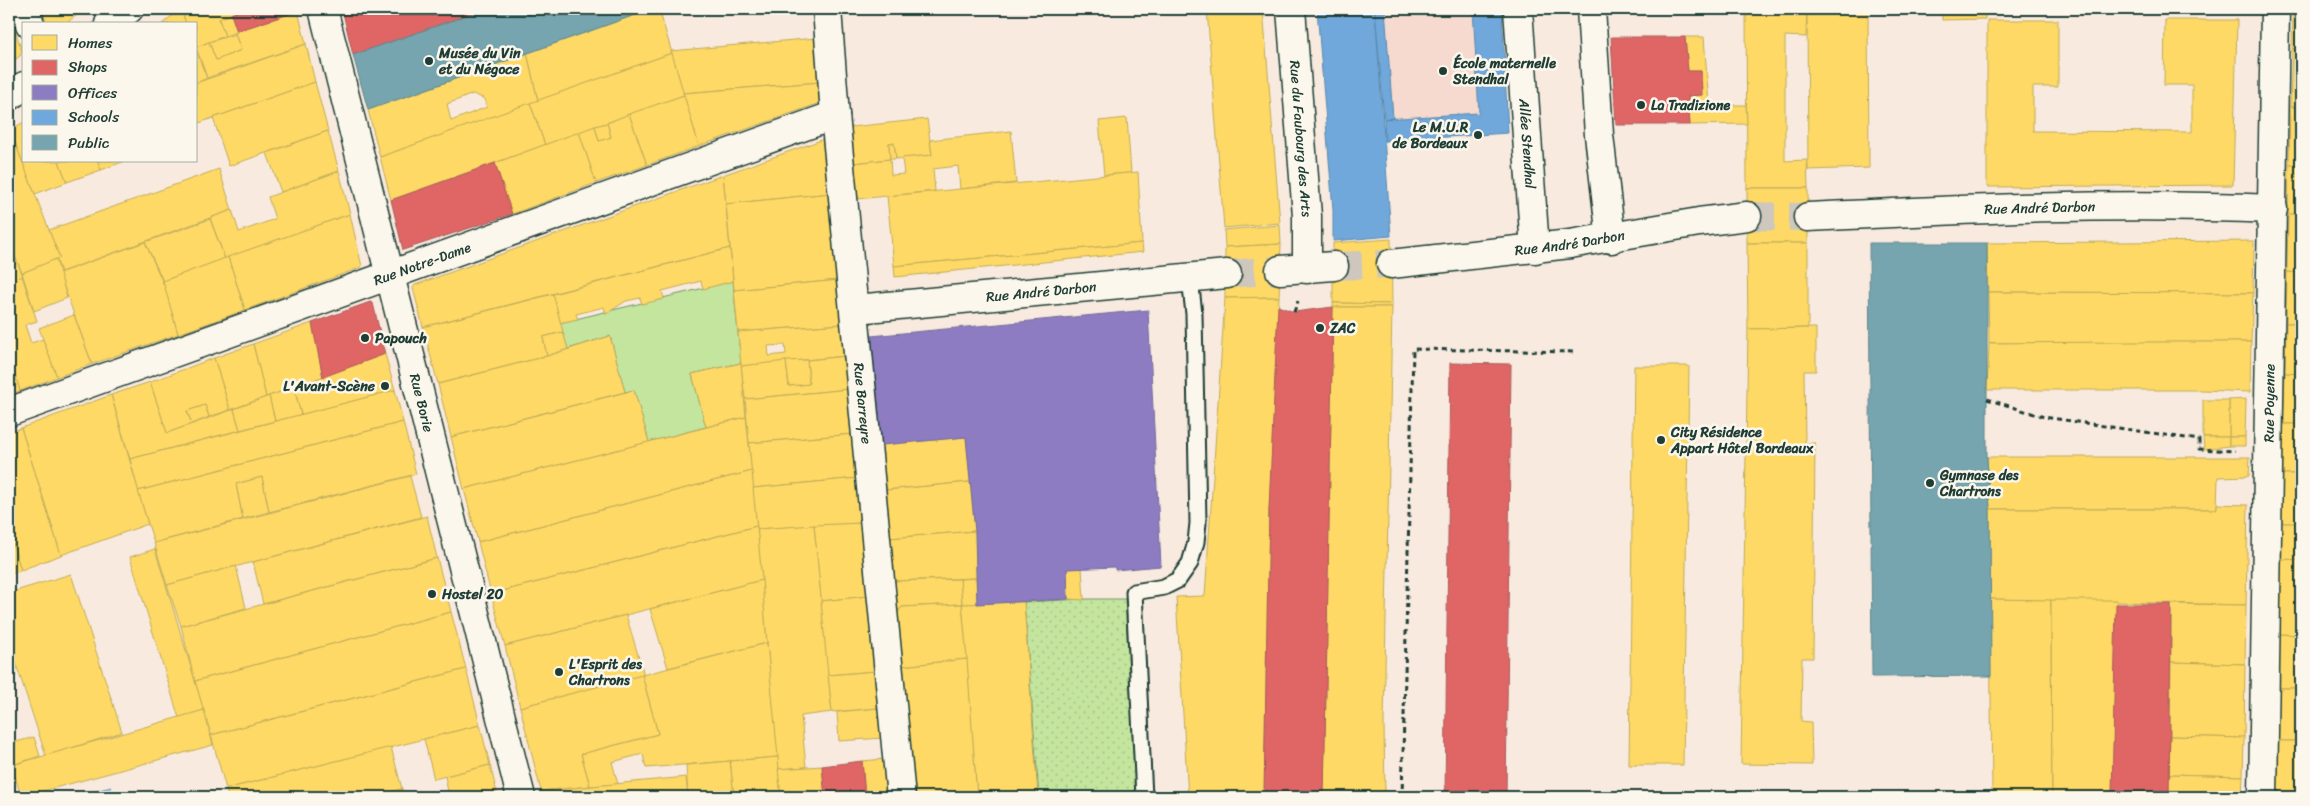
<svg xmlns="http://www.w3.org/2000/svg" width="2310" height="806" font-family="Sriracha,sans-serif">
  <defs>
    <pattern id="grass-dots" width="8" height="8" patternUnits="userSpaceOnUse" patternTransform="scale(1.25)"><rect width="8" height="8" fill="#c4e59e"/><path d="M2 2h.1M6 6h.1" fill="none" stroke="#a8c589" stroke-width="1.8" stroke-linecap="round"/></pattern>
  </defs>
  <rect width="100%" height="100%" fill="#f9eadf"/>
  <filter id="ink" filterUnits="userSpaceOnUse"><feTurbulence type="fractalNoise" baseFrequency=".02" numOctaves="2"/><feDisplacementMap in="SourceGraphic" scale="10" xChannelSelector="R" yChannelSelector="G"/><feConvolveMatrix kernelMatrix="1 2 1 2 8 2 1 2 1" color-interpolation-filters="sRGB"/></filter>
  <g filter="url(#ink)">
    <!-- built -->
    <polygon fill="#f6dacf" points="1376,9 1502,9 1508,133 1388,141"/>
    <!-- grass -->
    <polygon fill="url(#grass-dots)" stroke="#729169" points="1084,599 1125,599 1137,797 1039,797 1024,602"/>
    <!-- green -->
    <polygon fill="#c4e59e" stroke="#729169" points="733,281 741,363 692,374 706,427 649,442 634,390 625,392 610,336 568,349 559,323"/>
    <!-- water -->
    <polygon fill="#98d3f8" stroke="#6897aa" points="111,787 114,797 72,797"/>
    <!-- homes -->
    <g fill="#ffd966" stroke="#bcaa57" fill-rule="evenodd">
      <polygon points="42,9 85,9 65,24 47,24"/>
      <polygon points="181,9 234,9 236,12 219,19 225,36 196,47 196,24 186,24"/>
      <polygon points="181,9 186,24 162,24 180,9"/>
      <polygon points="652,9 659,9 672,53 538,101 527,53"/>
      <polygon points="1207,9 1263,9 1280,223 1224,228"/>
      <polygon points="1746,9 1807,9 1806,37 1785,36 1785,161 1807,160 1808,188 1747,188"/>
      <polygon points="1807,9 1868,9 1869,168 1808,170"/>
      <polygon points="1942,9 1985,9 1985,19 1942,20"/>
      <polygon points="2293,9 2301,9 2301,50 2292,49"/>
      <polygon points="298,11 306,44 207,78 196,47 209,42 216,60 241,50 235,34 237,31"/>
      <polygon points="9,13 22,51 20,56 9,64"/>
      <polygon points="231,14 237,32 225,36 219,19"/>
      <polygon points="1987,20 2058,20 2058,87 2033,87 2033,131 2192,132 2192,85 2164,85 2165,20 2237,20 2233,185 1987,187"/>
      <polygon points="235,34 241,50 216,60 209,42"/>
      <polygon points="1685,37 1704,37 1709,105 1746,105 1747,124 1690,125 1688,96 1702,95 1701,71 1688,71"/>
      <polygon points="816,38 821,82 683,93 671,51"/>
      <polygon points="306,44 315,82 196,124 196,83"/>
      <polygon points="2292,49 2301,50 2301,107 2290,107"/>
      <polygon points="196,51 207,78 196,83"/>
      <path d="M527,53L538,101L380,157L368,110ZM473,94L485,99L487,107L451,121L447,104Z"/>
      <polygon points="672,53 684,95 545,145 530,103"/>
      <polygon points="315,82 328,131 229,166 213,118"/>
      <polygon points="821,82 823,102 699,146 683,93"/>
      <polygon points="684,95 699,146 647,165 629,114"/>
      <polygon points="530,103 545,145 391,200 380,157"/>
      <polygon points="2290,107 2301,107 2301,165 2289,164"/>
      <polygon points="629,114 647,165 596,183 579,132 595,126 599,141 611,137 607,123"/>
      <polygon points="1127,118 1131,173 1104,175 1099,121"/>
      <polygon points="927,119 932,155 896,159 894,143 889,143 890,159 854,163 851,127"/>
      <polygon points="24,122 24,161 59,161 67,182 35,194 10,130"/>
      <polygon points="607,123 611,137 599,141 595,126"/>
      <polygon points="10,130 60,258 22,273 9,242"/>
      <polygon points="328,131 339,171 281,192 267,153"/>
      <polygon points="1011,131 1016,183 960,189 958,166 933,169 935,191 858,199 854,163 890,159 891,175 904,174 902,158 932,155 930,140"/>
      <polygon points="579,132 596,183 512,214 495,163"/>
      <polygon points="824,139 831,193 726,204 723,175"/>
      <polygon points="889,143 894,143 896,159 890,159"/>
      <polygon points="59,161 98,161 101,170 67,182"/>
      <polygon points="98,161 125,161 101,170"/>
      <polygon points="2289,164 2301,165 2301,214 2288,214"/>
      <polygon points="219,169 232,210 61,272 56,259 60,258 49,230"/>
      <polygon points="339,171 350,214 225,259 210,218 232,210 239,232 275,219 268,197"/>
      <polygon points="1138,172 1142,243 894,266 887,196"/>
      <polygon points="723,175 730,248 423,327 413,288 415,285"/>
      <rect x="1747" y="188" width="61" height="55"/>
      <polygon points="831,193 839,280 734,290 726,204"/>
      <polygon points="350,214 362,267 245,310 228,257"/>
      <polygon points="2288,214 2301,214 2301,273 2287,272"/>
      <polygon points="210,219 225,259 163,281 145,242"/>
      <polygon points="1280,225 1281,244 1225,247 1224,230"/>
      <polygon points="1391,239 1392,304 1333,303 1333,243"/>
      <polygon points="2254,241 2253,293 1988,292 1987,243"/>
      <polygon points="9,242 23,276 9,283"/>
      <polygon points="145,242 167,292 178,334 92,364 59,273"/>
      <polygon points="1142,243 1143,252 895,277 894,266"/>
      <polygon points="1747,243 1808,243 1808,328 1748,329"/>
      <polygon points="1281,244 1279,297 1225,298 1225,247"/>
      <polygon points="730,248 733,281 703,289 701,281 662,291 664,299 642,304 640,298 626,301 606,314 604,307 576,314 578,319 559,323 553,294"/>
      <polygon points="228,257 245,310 178,334 163,281"/>
      <polygon points="56,259 67,298 34,311 22,273"/>
      <polygon points="2287,272 2301,273 2301,323 2286,323"/>
      <polygon points="22,276 37,321 25,325 31,343 43,339 57,377 20,391 9,355 9,283"/>
      <polygon points="839,280 843,324 738,332 734,290"/>
      <polygon points="1988,292 2253,293 2251,342 1989,343"/>
      <polygon points="553,294 563,332 543,337 547,356 438,384 423,327"/>
      <polygon points="1279,297 1269,510 1264,797 1188,797 1176,597 1205,596 1225,298"/>
      <polygon points="1333,303 1392,304 1392,307 1333,307"/>
      <polygon points="1333,307 1392,307 1384,723 1385,797 1324,797"/>
      <polygon points="74,315 92,364 57,377 39,328"/>
      <polygon points="312,323 323,377 266,397 253,344"/>
      <polygon points="2286,323 2301,323 2301,374 2285,373"/>
      <path d="M843,324L847,356L741,366L738,332ZM785,345L786,354L769,356L768,346Z"/>
      <polygon points="1816,328 1816,371 1804,371 1805,443 1815,443 1813,658 1802,658 1801,721 1811,722 1812,765 1741,764 1748,329"/>
      <polygon points="563,332 568,349 547,356 543,337"/>
      <polygon points="610,336 625,392 451,437 438,384 547,356"/>
      <polygon points="2120,342 2251,342 2250,392 2203,390 1987,390 1989,343"/>
      <polygon points="253,344 266,397 230,410 214,358"/>
      <polygon points="385,354 395,390 301,415 294,387"/>
      <polygon points="9,355 20,391 9,395"/>
      <polygon points="847,356 850,389 745,399 741,366 786,361 789,386 809,384 807,360"/>
      <polygon points="214,358 230,410 209,417 205,405 187,411 192,424 167,433 150,382"/>
      <polygon points="807,360 809,384 789,386 786,361"/>
      <polygon points="741,363 746,417 706,427 692,374"/>
      <polygon points="1634,366 1689,366 1683,765 1629,765"/>
      <polygon points="2285,373 2301,374 2301,424 2283,424"/>
      <polygon points="150,382 167,433 234,409 240,430 130,459 111,395"/>
      <polygon points="294,387 301,415 275,421 269,396"/>
      <polygon points="850,389 854,434 749,443 745,399"/>
      <polygon points="395,390 403,422 138,491 130,459"/>
      <polygon points="634,390 649,442 464,489 451,437"/>
      <polygon points="111,395 148,524 61,555 21,428"/>
      <polygon points="269,396 275,421 240,430 234,409"/>
      <polygon points="2246,399 2245,437 2229,437 2229,400"/>
      <rect x="2203" y="400" width="26" height="37"/>
      <polygon points="205,405 209,417 192,424 187,411"/>
      <polygon points="746,417 752,471 478,542 464,489"/>
      <polygon points="403,422 416,474 269,512 262,477 236,484 243,519 154,543 138,491"/>
      <polygon points="2283,424 2301,424 2301,474 2282,474"/>
      <polygon points="21,428 61,555 21,570 9,532 9,433"/>
      <polygon points="854,434 858,478 753,488 749,443"/>
      <polygon points="966,437 970,482 886,490 882,445"/>
      <polygon points="2203,437 2229,437 2229,446 2204,449"/>
      <rect x="2229" y="437" width="16" height="9"/>
      <polygon points="1987,457 2250,457 2249,476 2218,477 2217,509 1990,509"/>
      <polygon points="752,471 757,526 491,594 478,542"/>
      <polygon points="2282,474 2301,474 2301,523 2281,523"/>
      <polygon points="410,476 421,517 167,585 154,543"/>
      <polygon points="262,477 269,512 243,519 236,484"/>
      <polygon points="858,478 862,523 757,529 753,488"/>
      <polygon points="970,482 975,531 890,538 886,490"/>
      <polygon points="2217,504 2248,505 2246,605 1990,599 1990,509 2217,509"/>
      <polygon points="427,516 437,558 263,604 253,562"/>
      <polygon points="862,523 869,596 821,601 814,525"/>
      <polygon points="2281,523 2301,523 2301,560 2280,559"/>
      <polygon points="814,525 832,712 801,716 806,767 778,769 757,529"/>
      <polygon points="757,526 762,580 505,646 491,594"/>
      <polygon points="975,531 976,578 894,581 890,538"/>
      <polygon points="9,532 21,570 9,575"/>
      <polygon points="155,549 204,710 179,718 130,557"/>
      <polygon points="437,558 451,612 195,681 181,626"/>
      <polygon points="2280,559 2301,560 2301,635 2278,634"/>
      <polygon points="236,566 246,608 181,626 167,585"/>
      <polygon points="1082,568 1084,600 1068,599 1067,569"/>
      <polygon points="71,574 122,732 46,756 9,642 9,593"/>
      <polygon points="976,578 977,604 962,604 960,579"/>
      <polygon points="960,579 962,604 902,607 898,612 894,581"/>
      <polygon points="762,580 767,643 668,668 650,609"/>
      <polygon points="869,596 876,671 828,675 821,601"/>
      <polygon points="1990,599 2051,600 2052,797 1992,797"/>
      <polygon points="2051,600 2117,600 2112,797 2052,797"/>
      <polygon points="1024,602 1038,797 977,797 962,604"/>
      <polygon points="962,604 967,659 902,666 898,612 902,607"/>
      <polygon points="2171,604 2246,605 2245,664 2171,662"/>
      <polygon points="451,612 466,669 211,735 195,681"/>
      <polygon points="626,615 644,675 520,707 505,646"/>
      <polygon points="2278,634 2301,635 2301,688 2277,688"/>
      <polygon points="767,643 778,757 646,768 643,754 612,762 618,784 590,786 581,754 658,734 642,675"/>
      <polygon points="967,659 977,797 915,797 902,666"/>
      <polygon points="2171,662 2245,664 2244,738 2170,736"/>
      <polygon points="466,669 480,725 226,789 211,735"/>
      <polygon points="876,671 879,708 832,712 828,675"/>
      <polygon points="642,675 658,734 581,754 590,786 541,791 520,707"/>
      <polygon points="2277,688 2301,688 2301,741 2276,741"/>
      <polygon points="879,708 883,738 839,741 837,712"/>
      <polygon points="204,710 213,745 21,797 12,765"/>
      <polygon points="480,725 490,765 434,779 424,739"/>
      <polygon points="2170,736 2244,738 2243,776 2169,774"/>
      <polygon points="34,737 40,756 9,766 9,744"/>
      <polygon points="2276,741 2301,741 2301,797 2274,797"/>
      <polygon points="391,747 402,789 368,797 228,797 226,789"/>
      <polygon points="778,757 781,797 734,797 730,761"/>
      <polygon points="884,759 888,797 865,797 862,761"/>
      <polygon points="730,761 734,797 688,797 686,765"/>
      <polygon points="490,765 498,797 449,797 445,776"/>
      <polygon points="822,766 825,797 781,797 778,769"/>
      <polygon points="2169,774 2243,776 2242,797 2169,797"/>
      <polygon points="686,777 688,797 543,797 541,791"/>
      <polygon points="402,789 404,797 368,797"/>
      <polygon points="44,791 46,797 21,797"/>
    </g>
    <!-- shops -->
    <g fill="#e06666" stroke="#a65a57">
      <polygon points="234,9 297,9 298,11 237,31 231,14 236,12"/>
      <polygon points="342,9 485,9 353,55"/>
      <polygon points="1611,37 1685,37 1688,71 1701,71 1702,95 1688,96 1690,125 1616,125"/>
      <polygon points="495,163 512,214 403,250 391,200"/>
      <polygon points="370,302 373,303 385,354 323,377 312,323"/>
      <polygon points="1278,306 1294,312 1333,307 1324,797 1264,797 1269,510"/>
      <polygon points="1450,363 1511,364 1506,797 1445,797"/>
      <polygon points="2116,604 2171,604 2169,797 2112,797"/>
      <polygon points="862,761 865,797 825,797 822,766"/>
    </g>
    <!-- offices -->
    <polygon fill="#8e7cc3" stroke="#6d6998" points="1148,310 1161,566 1115,570 1115,567 1067,569 1068,599 977,604 975,531 966,437 882,445 871,336"/>
    <!-- schools -->
    <g fill="#6fa8dc" stroke="#5788aa">
      <polygon points="1317,9 1375,9 1391,236 1333,241 1333,210"/>
      <polygon points="1375,9 1385,9 1393,118 1384,119"/>
      <polygon points="1473,9 1502,9 1508,133 1385,141 1384,119 1479,113"/>
    </g>
    <!-- public -->
    <g fill="#76a5af" stroke="#5c868a">
      <polygon points="485,9 652,9 368,110 353,55"/>
      <polygon points="1869,243 1987,243 1987,457 1990,509 1991,676 1872,677"/>
    </g>
    <g fill="none" stroke-linecap="round" stroke-linejoin="round">
      <!-- minor-tunnel -->
      <g stroke="#cdc7bd" stroke-width="28" stroke-dasharray="28 14" stroke-linecap="butt">
        <polyline points="1747,216 1808,217"/>
        <polyline points="1334,266 1391,264"/>
        <polyline points="1227,274 1280,270"/>
      </g>
      <defs>
        <polyline id="service" points="1144,797 1134,592 1164,587 1178,580 1190,563 1196,542 1198,523 1194,314 1190,278"/>
        <g id="minor">
          <polyline points="25,9 30,24"/>
          <path id="s1" d="M323,9L521,797"/>
          <path id="s2" d="M827,9L835,115L901,797"/>
          <path id="s3" d="M1291,9L1307,216V269"/>
          <path id="s4" d="M1518,9L1535,249"/>
          <polyline points="1591,9 1599,135 1611,239"/>
          <polyline points="109,24 129,9"/>
          <polyline points="9,96 24,86"/>
          <path id="s5" d="M1808,217C1962,209 2120,202 2273,209"/>
          <path id="s6" d="M1391,264L1570,244L1699,222L1747,216"/>
          <polyline points="1280,270 1334,266"/>
          <path id="s7" d="M856,309L1227,274"/>
          <path id="s8" d="M9,412L835,115"/>
          <path id="s9" d="M2263,797L2275,9"/>
        </g>
      </defs>
      <!-- service casing -->
      <use href="#service" stroke="#1f3d34" stroke-width="19"/>
      <!-- minor casing -->
      <use href="#minor" stroke="#1f3d34" stroke-width="31"/>
      <!-- path -->
      <g stroke="#1f3d34" stroke-width="3" stroke-dasharray="5 4" stroke-linecap="butt">
        <polyline points="1294,312 1298,301"/>
        <polyline points="1987,399 2044,417 2199,440 2199,449 2235,451"/>
        <polyline points="1402,797 1413,349 1575,352"/>
      </g>
      <!-- service -->
      <use href="#service" stroke="#fbf7ec" stroke-width="15"/>
      <!-- minor -->
      <use href="#minor" stroke="#fbf7ec" stroke-width="28"/>
    </g>
  </g>
  <!-- markers -->
  <g fill="#1f3d34" stroke="#fbf7ec" stroke-width="2">
    <circle cx="429" cy="61" r="5"/>
    <circle cx="1443" cy="71" r="5"/>
    <circle cx="1641" cy="105" r="5"/>
    <circle cx="1478" cy="135" r="5"/>
    <circle cx="1320" cy="328" r="5"/>
    <circle cx="365" cy="338" r="5"/>
    <circle cx="385" cy="386" r="5"/>
    <circle cx="1661" cy="440" r="5"/>
    <circle cx="1930" cy="483" r="5"/>
    <circle cx="432" cy="594" r="5"/>
    <circle cx="559" cy="672" r="5"/>
  </g>
  <g text-anchor="middle" dominant-baseline="central" stroke-width="5" stroke-linejoin="round" paint-order="stroke">
    <!-- poi labels -->
    <g font-size="14" font-weight="bold" fill="#1f3d34" stroke="#fbf7ec" text-anchor="start">
      <text x="439" y="53">Musée du Vin<tspan x="439" dy="16">et du Négoce</tspan></text>
      <text x="1453" y="63">École maternelle<tspan x="1453" dy="16">Stendhal</tspan></text>
      <text x="1651" y="105">La Tradizione</text>
      <text x="1468" y="127" text-anchor="end">Le M.U.R<tspan x="1468" dy="16">de Bordeaux</tspan></text>
      <text x="1330" y="328">ZAC</text>
      <text x="375" y="338">Papouch</text>
      <text x="375" y="386" text-anchor="end">L'Avant-Scène</text>
      <text x="1671" y="432">City Résidence<tspan x="1671" dy="16">Appart Hôtel Bordeaux</tspan></text>
      <text x="1940" y="475">Gymnase des<tspan x="1940" dy="16">Chartrons</tspan></text>
      <text x="442" y="594">Hostel 20</text>
      <text x="569" y="664">L'Esprit des<tspan x="569" dy="16">Chartrons</tspan></text>
    </g>
    <!-- street labels -->
    <g font-size="14" fill="#1f3d34" stroke="#fbf7ec">
      <text stroke="none"><textPath href="#s3" startOffset="130">Rue du Faubourg des Arts</textPath></text>
      <text stroke="none"><textPath href="#s4" startOffset="135">Allée Stendhal</textPath></text>
      <text stroke="none"><textPath href="#s5" startOffset="232">Rue André Darbon</textPath></text>
      <text stroke="none"><textPath href="#s6" startOffset="180">Rue André Darbon</textPath></text>
      <text stroke="none"><textPath href="#s8" startOffset="439">Rue Notre-Dame</textPath></text>
      <text stroke="none"><textPath href="#s7" startOffset="186">Rue André Darbon</textPath></text>
      <text stroke="none"><textPath href="#s1" startOffset="406">Rue Borie</textPath></text>
      <text stroke="none"><textPath href="#s2" startOffset="396">Rue Barreyre</textPath></text>
      <text stroke="none"><textPath href="#s9" startOffset="394">Rue Poyenne</textPath></text>
    </g>
  </g>
  <!-- margin -->
  <rect width="2310" height="806" fill="none" stroke="#fbf7ec" stroke-width="30"/>
  <rect x="15" y="15" width="2280" height="776" fill="none" stroke="#1f3d34" stroke-width="2" filter="url(#ink)"/>
  <!-- legend -->
  <rect x="22" y="22" width="175" height="140" fill="#fbf7ec" stroke="#a3ada2"/>
  <rect x="32" y="35" width="25" height="15" fill="#ffd966" stroke="#a3ada2"/>
  <text x="68" y="48" font-size="15" fill="#1f3d34">Homes</text>
  <rect x="32" y="60" width="25" height="15" fill="#e06666" stroke="#a3ada2"/>
  <text x="68" y="72" font-size="15" fill="#1f3d34">Shops</text>
  <rect x="32" y="85" width="25" height="15" fill="#8e7cc3" stroke="#a3ada2"/>
  <text x="68" y="98" font-size="15" fill="#1f3d34">Offices</text>
  <rect x="32" y="110" width="25" height="15" fill="#6fa8dc" stroke="#a3ada2"/>
  <text x="68" y="122" font-size="15" fill="#1f3d34">Schools</text>
  <rect x="32" y="135" width="25" height="15" fill="#76a5af" stroke="#a3ada2"/>
  <text x="68" y="148" font-size="15" fill="#1f3d34">Public</text>
</svg>
